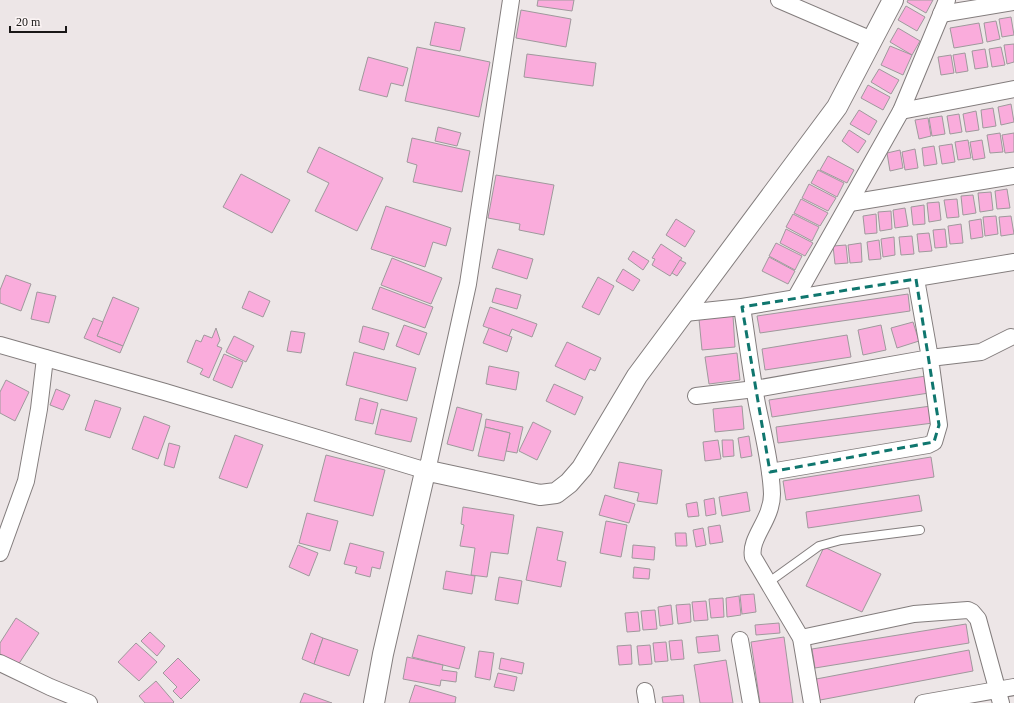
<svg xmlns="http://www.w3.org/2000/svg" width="1014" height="703" font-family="'Times New Roman',serif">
  <rect width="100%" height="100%" fill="#ede6e7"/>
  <!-- building -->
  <g fill="#faacdc" stroke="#9f999c">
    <polygon points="538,0 574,0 572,11 537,6"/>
    <polygon points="908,0 933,0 926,13 907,2"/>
    <polygon points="906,6 925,17 917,31 898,20"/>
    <polygon points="521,10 571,19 566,47 516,38"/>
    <polygon points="1011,17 1014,35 1002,37 999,19"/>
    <polygon points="996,21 1000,39 987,42 984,23"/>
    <polygon points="435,22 465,28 460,51 430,45"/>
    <polygon points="979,23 983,43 954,48 950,28"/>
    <polygon points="898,28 920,41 912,55 890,42"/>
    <polygon points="1014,44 1014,62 1007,64 1004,45"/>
    <polygon points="890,46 912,55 903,75 881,65"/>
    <polygon points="417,47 490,62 479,117 405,101"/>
    <polygon points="1001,47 1005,65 992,67 989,49"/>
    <polygon points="985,49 988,67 975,69 972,51"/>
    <polygon points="965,53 968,71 956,73 953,55"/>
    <polygon points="527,54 596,63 593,86 524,77"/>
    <polygon points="951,55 954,73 941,75 938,57"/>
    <polygon points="368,57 408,68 403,86 391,83 387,97 359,90"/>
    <polygon points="879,69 899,80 891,94 871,82"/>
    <polygon points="868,85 890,97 883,110 861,98"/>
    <polygon points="1011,104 1014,122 1001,125 998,107"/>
    <polygon points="993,108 996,126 983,128 981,110"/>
    <polygon points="859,110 877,121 869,135 850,124"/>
    <polygon points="976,111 979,130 966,132 963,114"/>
    <polygon points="959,114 962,132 950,134 947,116"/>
    <polygon points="942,116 945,134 932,136 929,118"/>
    <polygon points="928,118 931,136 919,139 915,120"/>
    <polygon points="438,127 461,133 457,146 435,141"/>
    <polygon points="849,130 866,141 858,153 842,141"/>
    <polygon points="1000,133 1003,152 990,153 987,135"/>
    <polygon points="1014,133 1014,152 1005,153 1002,135"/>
    <polygon points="412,138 470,151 462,192 413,182 417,165 407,162"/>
    <polygon points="968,140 971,158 958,160 955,142"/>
    <polygon points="982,140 985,158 973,160 970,142"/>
    <polygon points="952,144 955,162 942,164 939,146"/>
    <polygon points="934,146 937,164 924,166 922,148"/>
    <polygon points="319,147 383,178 357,231 315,211 329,183 307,172"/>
    <polygon points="915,149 918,168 905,170 902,152"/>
    <polygon points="900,150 903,168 890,171 887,153"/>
    <polygon points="828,156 854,170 847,183 820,170"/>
    <polygon points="818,170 844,183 837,197 811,183"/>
    <polygon points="241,174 290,200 272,233 223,207"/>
    <polygon points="496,175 554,185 544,235 519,230 520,224 488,218"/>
    <polygon points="809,184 836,198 828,211 802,198"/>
    <polygon points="1007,189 1010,208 997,209 995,191"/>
    <polygon points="991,192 993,210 980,212 978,193"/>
    <polygon points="973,195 976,213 963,215 961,196"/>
    <polygon points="801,199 828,213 820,226 794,213"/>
    <polygon points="957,199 959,217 947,218 944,200"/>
    <polygon points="939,202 941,220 929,222 927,203"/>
    <polygon points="924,205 925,224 913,225 911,207"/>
    <polygon points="386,206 451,228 446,246 433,242 425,267 371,249"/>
    <polygon points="905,208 908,226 895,228 893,210"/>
    <polygon points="891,211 892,229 880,231 878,212"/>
    <polygon points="793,214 819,227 812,241 786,227"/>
    <polygon points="876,214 877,233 865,234 863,216"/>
    <polygon points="996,216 998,234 985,236 983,217"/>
    <polygon points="1011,216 1014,234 1001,236 999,217"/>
    <polygon points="676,219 695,231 685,247 666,235"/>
    <polygon points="981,219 983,237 971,239 969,221"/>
    <polygon points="961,224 963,243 950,244 948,226"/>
    <polygon points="786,229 813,243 805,256 780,243"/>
    <polygon points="945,229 947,247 935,248 933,230"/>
    <polygon points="929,233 932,251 919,252 917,234"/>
    <polygon points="912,236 914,254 901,255 899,237"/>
    <polygon points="894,237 895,255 883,257 881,239"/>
    <polygon points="879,240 881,259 869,260 867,242"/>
    <polygon points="776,243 802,256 795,270 769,256"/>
    <polygon points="861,243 862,262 850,263 848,245"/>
    <polygon points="661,244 682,258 670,276 652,265 655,259 652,258"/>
    <polygon points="846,245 848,263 835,264 833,246"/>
    <polygon points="498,249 533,259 527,279 492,268"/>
    <polygon points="633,251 649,261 643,270 628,259"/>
    <polygon points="769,257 795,271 788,284 762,271"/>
    <polygon points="392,258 442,278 431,304 381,285"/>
    <polygon points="680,260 686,263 677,276 672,273"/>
    <polygon points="623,269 640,280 633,291 616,281"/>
    <polygon points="6,275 31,284 21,311 0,303 0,290"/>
    <polygon points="598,277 614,286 599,315 582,307"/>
    <polygon points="380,287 433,307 425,328 372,309"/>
    <polygon points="496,288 521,295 517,309 492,302"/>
    <polygon points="249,291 270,301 263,317 242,308"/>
    <polygon points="37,292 56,296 49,323 31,319"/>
    <polygon points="908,294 910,311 760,333 757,316"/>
    <polygon points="113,297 139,308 123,346 97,336"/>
    <polygon points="490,307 537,324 532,337 512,329 509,336 483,326"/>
    <polygon points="733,316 735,347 702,350 699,319"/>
    <polygon points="93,318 103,322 97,336 123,346 120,353 84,338"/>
    <polygon points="913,322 919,341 897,348 891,328"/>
    <polygon points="404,325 427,333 419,355 396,346"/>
    <polygon points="881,325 886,350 863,355 858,330"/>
    <polygon points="363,326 389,333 384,350 359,342"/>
    <polygon points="216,328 220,340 217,346 222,348 209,378 200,374 203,369 187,362 196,340 201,342 204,335 212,338"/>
    <polygon points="489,328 512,337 507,352 483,343"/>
    <polygon points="291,331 305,333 301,353 287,351"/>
    <polygon points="847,335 851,357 765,370 762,349"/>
    <polygon points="234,336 254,346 246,362 226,352"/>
    <polygon points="567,342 601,358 595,371 590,369 585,380 555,366"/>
    <polygon points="354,352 416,368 407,401 346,385"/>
    <polygon points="737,353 740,380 709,384 705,357"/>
    <polygon points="224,354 243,362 232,388 213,380"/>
    <polygon points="489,366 519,372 516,390 486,384"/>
    <polygon points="926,376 929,393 772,417 769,400"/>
    <polygon points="6,380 29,392 15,421 0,413 0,392"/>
    <polygon points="554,384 583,397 575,415 546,401"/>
    <polygon points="56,389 70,395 63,410 50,405"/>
    <polygon points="360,398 378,403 373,424 355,420"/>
    <polygon points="95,400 121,408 110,438 85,430"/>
    <polygon points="742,406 744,429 715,432 713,409"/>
    <polygon points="931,406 933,423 778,443 776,427"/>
    <polygon points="457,407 482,414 473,451 447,444"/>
    <polygon points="381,409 417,418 411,442 375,434"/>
    <polygon points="144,416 170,426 158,459 132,449"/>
    <polygon points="486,419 523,427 517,453 506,451 510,433 485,427"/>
    <polygon points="533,422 551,431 537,460 519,451"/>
    <polygon points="485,427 510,433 504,461 478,456"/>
    <polygon points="235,435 263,445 247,488 219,478"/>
    <polygon points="749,436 752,456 741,458 738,438"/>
    <polygon points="718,440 721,459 705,461 703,442"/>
    <polygon points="722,440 733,440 734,456 723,457"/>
    <polygon points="169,443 180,446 174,468 164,465"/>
    <polygon points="326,455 385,470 373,516 314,501"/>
    <polygon points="931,457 934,477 786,500 783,481"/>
    <polygon points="619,462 662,470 657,504 637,501 639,493 614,488"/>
    <polygon points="747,492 750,511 722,516 719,497"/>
    <polygon points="605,495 635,504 629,523 599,515"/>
    <polygon points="919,495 922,511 808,528 806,512"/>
    <polygon points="714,498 716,514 706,516 704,500"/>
    <polygon points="697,502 699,516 688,517 686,504"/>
    <polygon points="463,507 514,515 508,554 491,552 487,577 471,575 475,548 460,546 464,525 461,524"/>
    <polygon points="307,513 338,521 330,551 299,543"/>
    <polygon points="606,521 627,525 621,557 600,553"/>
    <polygon points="720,525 723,542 710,544 708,527"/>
    <polygon points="537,527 563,532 557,560 566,562 561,587 526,580"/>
    <polygon points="703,528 706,545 696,547 693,530"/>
    <polygon points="675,533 686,533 687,546 676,546"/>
    <polygon points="350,543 384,552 380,569 372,567 370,577 355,573 357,567 344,564"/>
    <polygon points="298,545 318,553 309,576 289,567"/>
    <polygon points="633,545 655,547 654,560 632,558"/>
    <polygon points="824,547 881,574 862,612 806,586"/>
    <polygon points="634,567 650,569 649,579 633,578"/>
    <polygon points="446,571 475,576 472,594 443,589"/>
    <polygon points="499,577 522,581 518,604 495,600"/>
    <polygon points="754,594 756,612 742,614 740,595"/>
    <polygon points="739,596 741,615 727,617 726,598"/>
    <polygon points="723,598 724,617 711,618 709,599"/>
    <polygon points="706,601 708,620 694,621 692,602"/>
    <polygon points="690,604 691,622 678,624 676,605"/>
    <polygon points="671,605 673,624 660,626 658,607"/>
    <polygon points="655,610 657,629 643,630 641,611"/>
    <polygon points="638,612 640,631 627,632 625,613"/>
    <polygon points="16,618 39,633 18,665 0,654 0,643"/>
    <polygon points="779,623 780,633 756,635 755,625"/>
    <polygon points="966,624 969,643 815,668 812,649"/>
    <polygon points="150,632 165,646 157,656 141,641"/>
    <polygon points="311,633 323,638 314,664 302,659"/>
    <polygon points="418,635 465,647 459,669 412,657"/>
    <polygon points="718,635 720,651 698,653 696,637"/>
    <polygon points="784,637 793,703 760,703 751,642"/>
    <polygon points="323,638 358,650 349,676 314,664"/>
    <polygon points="682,640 684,659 671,660 669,641"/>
    <polygon points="666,642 668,661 655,662 653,643"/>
    <polygon points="136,643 157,662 139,681 118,662"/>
    <polygon points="631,645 632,664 619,665 617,646"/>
    <polygon points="650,645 652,664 639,665 637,646"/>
    <polygon points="969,650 973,671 815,701 811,680"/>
    <polygon points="479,651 494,653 490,680 475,677"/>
    <polygon points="407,657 443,665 442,670 457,672 456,682 441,680 440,686 403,679"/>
    <polygon points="178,658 200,680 181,699 173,691 177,687 163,673"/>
    <polygon points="501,658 524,663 522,674 499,669"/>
    <polygon points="726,660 733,703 700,703 694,665"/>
    <polygon points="498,673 517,677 514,691 494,687"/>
    <polygon points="156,681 174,702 173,703 145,703 139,696"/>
    <polygon points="415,685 456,697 455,703 409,703"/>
    <polygon points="304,693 332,703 300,703"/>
    <polygon points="683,695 684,703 663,703 662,697"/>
  </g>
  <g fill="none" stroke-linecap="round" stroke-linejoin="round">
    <defs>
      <polyline id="service" points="769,582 819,546 841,540 920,530"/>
      <g id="minor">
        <polyline points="779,0 872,40"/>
        <polyline points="941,14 1014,2"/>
        <polyline points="901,111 1014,89"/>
        <polyline points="850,203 1014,176"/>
        <polyline points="796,297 901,111 947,0"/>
        <path d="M742,307C747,339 751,372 757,404C763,434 771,464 772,494C772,520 749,538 753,557L801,638L812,703"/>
        <polyline points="685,313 742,307 1014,262"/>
        <polyline points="0,345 165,392 427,471 468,284 511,0"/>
        <polyline points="696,396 755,389 930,358 916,279"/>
        <polyline points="770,472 928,445 934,442 939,425 930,358 981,352 1011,337"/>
        <polyline points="0,553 26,481 39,409 45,358"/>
        <polyline points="801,638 914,614 968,610 972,612 978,619 1001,703"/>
        <polyline points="740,640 751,703"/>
        <polyline points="0,663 50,687 89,703"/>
        <polyline points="645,691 647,703"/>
        <polyline points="923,703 1014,687"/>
      </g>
      <polyline id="tertiary" points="374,703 383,654 425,472 429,471 540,495 556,493 569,483 582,468 637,376 837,107 893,0"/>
    </defs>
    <!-- service casing -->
    <use href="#service" stroke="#837d7d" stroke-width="10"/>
    <!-- minor casing -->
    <use href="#minor" stroke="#837d7d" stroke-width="18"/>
    <!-- tertiary casing -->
    <use href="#tertiary" stroke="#837d7d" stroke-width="22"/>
    <!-- service -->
    <use href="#service" stroke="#fff" stroke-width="8"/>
    <!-- minor -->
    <use href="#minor" stroke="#fff" stroke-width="16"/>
    <!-- tertiary -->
    <use href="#tertiary" stroke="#fff" stroke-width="20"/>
  </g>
  <!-- marked area -->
  <path fill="none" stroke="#0f766e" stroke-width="3" stroke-dasharray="8 5" stroke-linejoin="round" d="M916,279L939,425L934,442L770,472L742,307Z"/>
  <!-- scale -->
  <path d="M10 26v6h56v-6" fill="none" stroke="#191717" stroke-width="2"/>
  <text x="16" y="26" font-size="12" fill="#191717" stroke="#fbf4f4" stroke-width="3" paint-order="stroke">20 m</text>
</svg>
